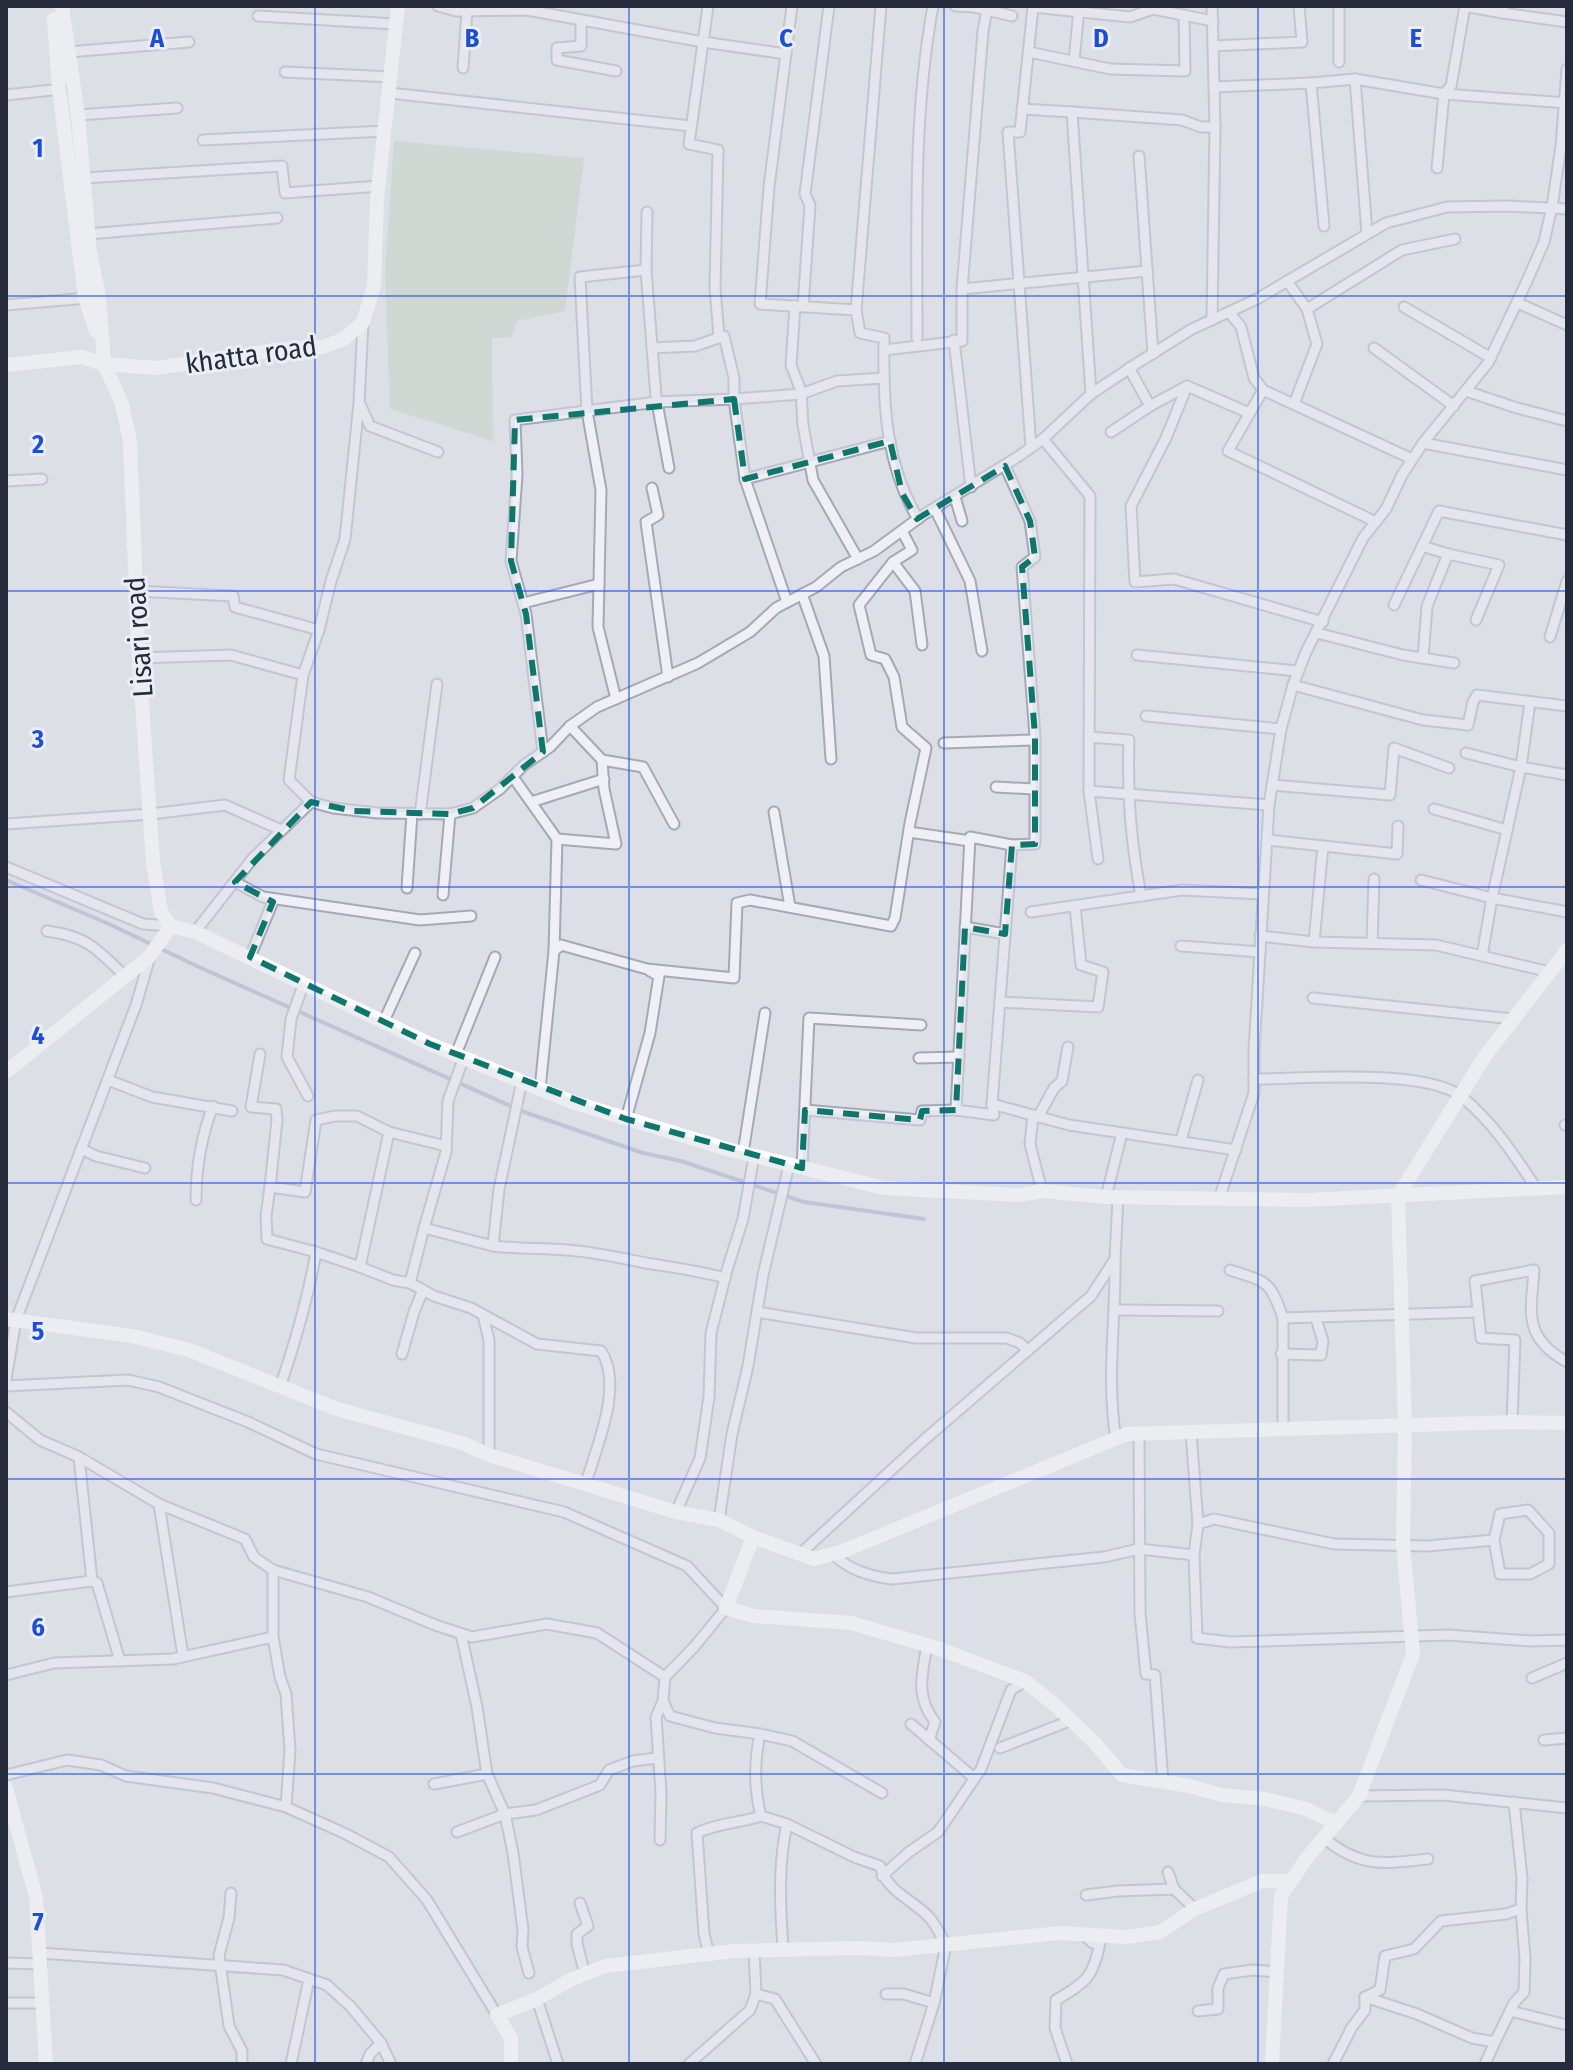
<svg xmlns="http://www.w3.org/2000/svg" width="1573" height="2070" font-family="'Fira Sans Condensed',sans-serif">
  <rect width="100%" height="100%" fill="#dcdfe6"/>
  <!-- green -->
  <polygon fill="#bfd0bd" points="394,141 584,158 565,311 517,321 511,338 492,338 493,441 390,409 385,273"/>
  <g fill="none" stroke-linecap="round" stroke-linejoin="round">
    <!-- stream -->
    <polyline stroke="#97a7c6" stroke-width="4" points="6,880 109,924 201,968 524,1112 643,1153 681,1161 804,1202 924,1219"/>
    <defs>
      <g id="street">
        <polyline points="438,6 456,11 527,10 703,42 786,54"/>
        <polyline points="708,6 689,144 718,150 715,288 719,337"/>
        <polyline points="792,6 769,187 760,304 856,310"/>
        <polyline points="881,6 856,310 860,333 884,338 884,350"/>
        <polyline points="955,6 974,7 1012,16"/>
        <polyline points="1339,6 1339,62"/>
        <polyline points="1464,6 1503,13"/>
        <polyline points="1504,6 1503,13 1567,22"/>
        <polyline points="258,16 395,24"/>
        <polyline points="581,21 581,46 557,48 557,60 616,71"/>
        <polyline points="1213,46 1302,42 1299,6"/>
        <polyline points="68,52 189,42"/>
        <polyline points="1029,52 1110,69 1185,71 1184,15"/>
        <polyline points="1074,61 1079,9"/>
        <polyline points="463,68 467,11"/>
        <polyline points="285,72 391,77"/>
        <polyline points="1214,87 1311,83"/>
        <polyline points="390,93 691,126"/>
        <polyline points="6,95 62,89"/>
        <polyline points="1022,109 1072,112"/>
        <polyline points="78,115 177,108"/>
        <polyline points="203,140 385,131"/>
        <polyline points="1139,156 1153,354"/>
        <polyline points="1437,168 1444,94 1567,103"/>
        <polyline points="84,178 282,166 285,193 379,186"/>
        <polyline points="1324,226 1311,83 1355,79"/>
        <polyline points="1367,233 1355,79 1444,94 1451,86 1465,6"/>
        <polyline points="88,234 277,218"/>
        <polyline points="646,270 647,212"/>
        <polyline points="1287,281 1307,309 1317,344 1294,404"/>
        <polyline points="962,289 1147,271"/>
        <polyline points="1518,303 1567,325"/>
        <polyline points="6,305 88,298"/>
        <polyline points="795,306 791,365 801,391 803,425 813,480 858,559"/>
        <polyline points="803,307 810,205 805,194 829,6"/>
        <polyline points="1404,307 1491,358"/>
        <polyline points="1307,309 1402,250 1455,239"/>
        <polyline points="1229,312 1241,327 1254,378 1263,390"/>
        <polyline points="1212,320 1215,127 1212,6"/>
        <path d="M917,338C917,227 913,115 933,6"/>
        <polyline points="954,340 971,487"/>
        <polyline points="652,348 695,346 724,336 734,378 734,399 801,394 837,381 884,378"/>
        <polyline points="1374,348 1454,406"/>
        <polyline points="1129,368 1150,406 1187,386 1249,413"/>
        <polyline points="1187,386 1166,438 1131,506 1135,582 1174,579 1323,622"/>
        <polyline points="1466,391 1517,408 1567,421"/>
        <polyline points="1091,394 1072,112 1182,120 1201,127 1215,127"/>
        <polyline points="361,406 370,426 438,452"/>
        <polyline points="1111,432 1150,406"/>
        <polyline points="1043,439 1090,496 1089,791 1098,859"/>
        <polyline points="1423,443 1567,470"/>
        <polyline points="1031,447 1008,132 1020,132 1033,7 1130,17 1153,9 1213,21"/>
        <polyline points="1005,466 1030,521 1035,557 1022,567 1035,736 1035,844 1012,845 992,1104 1069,1125 1236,1150"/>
        <polyline points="745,479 890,441"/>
        <polyline points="6,481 42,479"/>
        <polyline points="652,488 658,515 646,522 668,677"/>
        <polyline points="955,497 962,521"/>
        <polyline points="935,509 970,581 982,651"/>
        <path d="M918,519C887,467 883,409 884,350L962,341V289L983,31L987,10"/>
        <polyline points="1376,522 1228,451 1263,390 1412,459"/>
        <polyline points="1422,546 1448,554 1427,606 1423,658"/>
        <polyline points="1448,554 1499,565 1476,620"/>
        <polyline points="893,562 912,550 902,531"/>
        <polyline points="136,591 233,596 235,607 319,630 303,675 231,655 139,658"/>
        <polyline points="802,594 824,656 831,759"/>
        <polyline points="523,603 599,584"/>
        <polyline points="1394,605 1439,511 1567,535"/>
        <polyline points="319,630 331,581 345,539 359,403 363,322"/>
        <polyline points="1317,633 1403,655 1454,663"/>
        <polyline points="1550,637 1567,581"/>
        <polyline points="1137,655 1298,671"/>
        <polyline points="303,675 289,780 311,802"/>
        <polyline points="1293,685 1423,720 1468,725 1473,702 1477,695 1567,706"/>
        <polyline points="616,699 598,627 601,490 587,411 580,277 646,270 656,397 669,468"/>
        <polyline points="1530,702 1521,767 1567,775"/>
        <polyline points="1146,716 1281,729"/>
        <path d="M1089,737L1129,740C1127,797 1131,841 1141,896"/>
        <polyline points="944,743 1034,740"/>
        <polyline points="543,752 526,614 511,561 517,475 515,420 657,402 734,399 745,479 787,602"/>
        <polyline points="1466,753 1521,767 1492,898 1567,912"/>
        <polyline points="602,760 643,767 674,824"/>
        <polyline points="513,777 557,839 554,951"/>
        <polyline points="1272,785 1390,795 1394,748 1449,768"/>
        <polyline points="996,787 1034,789"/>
        <polyline points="1089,791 1269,805"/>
        <polyline points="531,802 604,779"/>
        <polyline points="1434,809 1507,830"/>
        <polyline points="774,812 790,907"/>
        <polyline points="420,814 437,684"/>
        <polyline points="6,824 151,814 225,805 281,830"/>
        <polyline points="909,832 970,841"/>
        <polyline points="557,839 616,844 604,789 602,760 570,726"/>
        <polyline points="1268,840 1397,854 1398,826"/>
        <polyline points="6,867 143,924 171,926"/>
        <polyline points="1421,880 1492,898 1482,956"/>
        <polyline points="235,882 263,897 420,920 471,916"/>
        <polyline points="407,888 412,813"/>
        <polyline points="443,895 450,814"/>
        <polyline points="1031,912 1182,890 1262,894"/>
        <polyline points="965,927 1005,934"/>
        <path d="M47,931C89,937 96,949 125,976"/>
        <polyline points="195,932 253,858 311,802 333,808 378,813 450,814 473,808 500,789 524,765 550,747 570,726 597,707 698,663 750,632 776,608 816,587 841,567 874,551 923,515 1019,456 1043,439 1091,394 1139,362 1192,329 1257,299 1386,223 1447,207 1507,206 1567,209"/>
        <polyline points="1260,936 1314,942 1436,945 1550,972"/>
        <polyline points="1314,942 1323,846"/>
        <polyline points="1372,943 1374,879"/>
        <polyline points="1181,946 1260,952"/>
        <polyline points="250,957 274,899"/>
        <polyline points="304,983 291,1019 287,1057 308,1096"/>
        <polyline points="1313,998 1513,1019"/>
        <polyline points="1000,1002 1098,1007 1103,972 1081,965 1075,906"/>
        <polyline points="384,1021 415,953"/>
        <polyline points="260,1054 251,1107 276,1109 277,1120 270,1187"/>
        <polyline points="456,1054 495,957"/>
        <polyline points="919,1058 959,1057"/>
        <path d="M1254,1079C1302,1079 1426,1068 1462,1097C1493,1122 1515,1156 1536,1188"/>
        <polyline points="108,1080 152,1097 232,1111"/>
        <path d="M522,1081L499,1189L493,1246C517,1249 542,1248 567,1250C596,1252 624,1259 652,1264C677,1268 700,1271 725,1278"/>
        <polyline points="540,1089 554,951 561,945 647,969 734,978 737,903 750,900 891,926 895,918 910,823 926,748 902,727 894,677 885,659 871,655 859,605 893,562 915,591 922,645"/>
        <polyline points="992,1104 994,1115 956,1110 970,837 1012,845"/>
        <polyline points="805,1110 920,1120 922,1111 956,1110"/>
        <polyline points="1033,1115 1030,1144 1042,1191"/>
        <polyline points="1038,1117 1054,1088 1062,1081 1068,1047"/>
        <polyline points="626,1119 650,1033 659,976 650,971"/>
        <polyline points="1565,1125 1567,1125"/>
        <polyline points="1181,1140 1198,1080"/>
        <polyline points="81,1149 96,1156 145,1168"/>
        <polyline points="743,1153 765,1013"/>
        <polyline points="802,1168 809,1018 921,1025"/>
        <polyline points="1106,1197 1122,1133"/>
        <polyline points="1219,1199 1254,1093 1254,1049 1269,805 1281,729 1293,685 1306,652 1363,538 1386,509 1402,475 1423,443 1488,363 1527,281 1544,242 1552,207 1561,146 1567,69"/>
        <path d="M196,1200C196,1168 201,1137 213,1106"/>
        <polyline points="424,1228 446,1152 448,1101 464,1057"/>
        <path d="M493,1246L424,1228L410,1283L434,1296L471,1308L537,1344L601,1351C624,1385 596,1448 586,1483"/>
        <polyline points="316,1252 267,1239 266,1216 270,1187 305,1192 316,1120 335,1116 357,1116 389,1132"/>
        <path d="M1115,1259C1116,1319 1106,1379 1116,1439"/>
        <path d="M1230,1270C1267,1282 1270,1280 1283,1318"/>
        <polyline points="410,1283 393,1280 360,1267 389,1132 446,1146"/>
        <polyline points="1115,1310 1218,1311"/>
        <polyline points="757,1312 916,1338 1007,1338 1020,1343 1028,1351"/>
        <polyline points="483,1315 489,1340 489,1455"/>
        <polyline points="402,1354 414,1312 423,1290"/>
        <polyline points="1281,1354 1321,1355 1323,1341 1316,1319"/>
        <polyline points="6,1379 16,1320 136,1005 149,960"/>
        <polyline points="6,1386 128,1380 159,1387 248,1422 316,1454 564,1512 687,1566 726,1608 694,1647 665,1677 597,1633 547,1624 472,1637 435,1625 368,1597 273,1570 254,1557 245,1539 159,1504 79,1457 40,1440 6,1412"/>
        <path d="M280,1387C295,1343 308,1298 316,1252L360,1267"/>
        <path d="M1512,1422L1515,1340L1481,1338L1475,1281L1534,1270C1531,1313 1523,1336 1565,1361"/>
        <polyline points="1283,1429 1283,1318 1478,1312"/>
        <polyline points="1191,1432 1198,1524 1194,1555 1197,1638 1230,1642 1448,1635 1530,1641 1567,1640"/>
        <polyline points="1139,1434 1140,1613 1146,1674 1155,1675 1163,1782"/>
        <polyline points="79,1457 92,1581 97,1583 120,1661"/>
        <polyline points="159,1504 183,1656"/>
        <polyline points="676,1512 700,1458 709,1397 711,1333 727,1270 743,1219 754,1156"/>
        <polyline points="719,1520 732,1434 748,1366 763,1275 789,1165"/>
        <polyline points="1198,1524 1214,1519 1334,1544 1428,1546 1494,1540 1500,1514 1528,1510 1549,1533 1549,1564 1530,1574 1500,1574 1494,1540"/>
        <polyline points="800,1554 924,1440 1091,1296 1115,1259 1118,1197"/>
        <path d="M833,1554C849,1570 869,1576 892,1579L1104,1557L1139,1549L1194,1555"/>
        <polyline points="273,1570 273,1637 280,1677 286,1694 290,1750 286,1807"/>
        <polyline points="6,1592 92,1581"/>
        <path d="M927,1645C922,1675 915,1696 935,1722L929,1740"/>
        <polyline points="6,1675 54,1663 173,1659 273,1637"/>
        <path d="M665,1677L663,1701L670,1716L715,1728L760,1734C754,1762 754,1789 761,1816L787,1824C778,1864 780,1906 783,1947L788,1948"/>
        <polyline points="1532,1678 1567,1663"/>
        <polyline points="911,1724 974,1778"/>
        <polyline points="760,1734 792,1741 882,1793"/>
        <polyline points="1544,1740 1567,1738"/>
        <polyline points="1000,1748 1072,1720"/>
        <polyline points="487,1774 505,1814 536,1810 600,1785 609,1770 633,1761 657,1758"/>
        <polyline points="6,1775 67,1760 101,1765 126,1776 213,1788 286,1807 346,1834 389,1857 427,1900 497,2015"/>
        <polyline points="434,1784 487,1774 477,1707 461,1634"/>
        <polyline points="1359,1796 1443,1795 1567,1808"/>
        <path d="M787,1824L854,1857L880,1866C887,1892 912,1899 929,1917C936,1925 941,1936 946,1945L934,2003L915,2064"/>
        <polyline points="457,1832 505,1814 513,1853 523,1930 522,1947 529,1973"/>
        <path d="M1324,1838C1360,1868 1383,1864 1428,1859"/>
        <polyline points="660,1840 661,1793 656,1717 663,1701"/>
        <polyline points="1168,1872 1174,1889 1195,1909"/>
        <polyline points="882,1876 909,1852 938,1832 981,1769 1011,1690 1025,1681"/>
        <polyline points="231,1893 229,1918 219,1955 229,2026 242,2051 242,2064"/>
        <polyline points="1086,1895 1118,1891 1174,1889"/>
        <polyline points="580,1903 588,1926 577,1934 577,1944 585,1974"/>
        <polyline points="40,1953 283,1970 327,1985 351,2007 381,2043 391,2064"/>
        <path d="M709,1954L704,1934L697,1833C717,1823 740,1823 761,1816"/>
        <polyline points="6,1963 41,1964"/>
        <polyline points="756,1994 775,1999 816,2064"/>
        <polyline points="886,1994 904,1994 934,2003"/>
        <polyline points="1365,1997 1417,2014 1472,2038 1495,2042 1485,2064"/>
        <polyline points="537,1999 558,2064"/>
        <polyline points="6,2003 43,2003"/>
        <polyline points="1198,2011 1218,2009 1218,1988 1224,1974 1253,1970 1277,1972"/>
        <polyline points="1510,2011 1567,2025"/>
        <polyline points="1495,2042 1514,2003 1524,1992 1525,1959 1521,1909"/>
        <polyline points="291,2064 309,1979"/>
        <polyline points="366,2064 370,2054 381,2043"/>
        <polyline points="689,2064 750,2010 756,1994 754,1950"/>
        <path d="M1067,2064L1055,2028L1056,2000C1086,1983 1094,1976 1100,1942L1093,1943L1085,1936"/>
        <polyline points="1333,2064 1352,2027 1365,2010 1365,1997 1380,1990 1385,1956 1414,1949 1441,1921 1506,1914 1521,1909 1522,1878 1514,1802"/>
      </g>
    </defs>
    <!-- street casing -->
    <use href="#street" stroke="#a5a9b3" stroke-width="13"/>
    <!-- street -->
    <use href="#street" stroke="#eff0f5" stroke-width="9"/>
    <!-- secondary -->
    <g stroke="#fff" stroke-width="14">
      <polyline points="62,6 78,115 90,252 99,297 104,364 122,404 130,441 138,645 153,862 161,912 171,926"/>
      <polyline points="54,19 59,89 85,298 96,331"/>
      <polyline points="6,365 82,357 104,364 157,368 276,350 323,347 344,339 363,322 374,286 377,199 398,6"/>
      <polyline points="171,926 195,932 430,1044 572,1102 727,1149 884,1188 1020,1195 1042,1191 1106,1197 1307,1200 1567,1187"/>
      <polyline points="6,1072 149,957 171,926"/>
      <polyline points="6,1319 132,1336 189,1350 337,1409 462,1443 489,1455 676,1512 719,1520 753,1537 726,1608 754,1616 851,1623 937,1648 1025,1681 1055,1705 1095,1743 1122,1775 1189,1786 1222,1795 1265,1799 1306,1809 1336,1823"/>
      <polyline points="753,1537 814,1559 843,1551 1127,1434 1512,1422 1567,1423"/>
      <polyline points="6,1788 36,1897 46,2064"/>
      <polyline points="511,2064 511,2038 497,2015 537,1999 570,1980 605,1966 734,1951 860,1948 894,1950 1060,1933 1126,1937 1160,1932 1195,1909 1262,1881 1291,1881"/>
      <polyline points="1272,2064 1281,1896 1306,1859 1359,1796 1413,1654 1403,1544 1405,1425 1398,1196 1485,1056 1567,950"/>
    </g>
  </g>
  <!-- marked area -->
  <path d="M0 0H1573V2070H0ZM734,399L745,479L890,441L902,493L917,519L1005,466L1030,521L1035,557L1022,567L1035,736V844L1012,845L1005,934L965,927L956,1110L922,1111L920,1120L805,1110L802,1168L626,1119L430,1044L250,957L273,902L235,882L311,802L354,811L450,814L473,808L543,752L526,614L511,561L515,420Z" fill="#dcdfe6" fill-opacity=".55" fill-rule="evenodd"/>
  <path fill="none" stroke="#0f766e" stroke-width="6" stroke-dasharray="16 10" stroke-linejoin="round" d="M734,399L745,479L890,441L902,493L917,519L1005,466L1030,521L1035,557L1022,567L1035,736V844L1012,845L1005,934L965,927L956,1110L922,1111L920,1120L805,1110L802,1168L626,1119L430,1044L250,957L273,902L235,882L311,802L354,811L450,814L473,808L543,752L526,614L511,561L515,420Z"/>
  <!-- grid -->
  <path fill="none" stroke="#1d4ed8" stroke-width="2" stroke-opacity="0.55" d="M315,6V2064M629,6V2064M944,6V2064M1258,6V2064M6,296H1567M6,591H1567M6,887H1567M6,1183H1567M6,1479H1567M6,1774H1567"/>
  <g text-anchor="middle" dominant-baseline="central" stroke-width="6" stroke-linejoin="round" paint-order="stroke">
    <!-- street labels -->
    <g font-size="28" fill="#262b3c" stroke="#ebeef4">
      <text transform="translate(251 355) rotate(-8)">khatta road</text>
      <text transform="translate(139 637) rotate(-94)">Lisari road</text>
    </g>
  </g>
  <g font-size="26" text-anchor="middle" font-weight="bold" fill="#1d4ed8" stroke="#ebeef4" stroke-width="6" stroke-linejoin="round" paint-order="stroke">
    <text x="157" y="47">A</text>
    <text x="472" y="47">B</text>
    <text x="786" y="47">C</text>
    <text x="1101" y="47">D</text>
    <text x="1416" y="47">E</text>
    <text x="38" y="157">1</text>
    <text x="38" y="453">2</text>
    <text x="38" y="748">3</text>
    <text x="38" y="1044">4</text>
    <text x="38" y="1340">5</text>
    <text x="38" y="1636">6</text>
    <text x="38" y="1931">7</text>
  </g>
  <!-- border -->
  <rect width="1573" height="2070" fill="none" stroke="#262b3c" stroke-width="16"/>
</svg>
